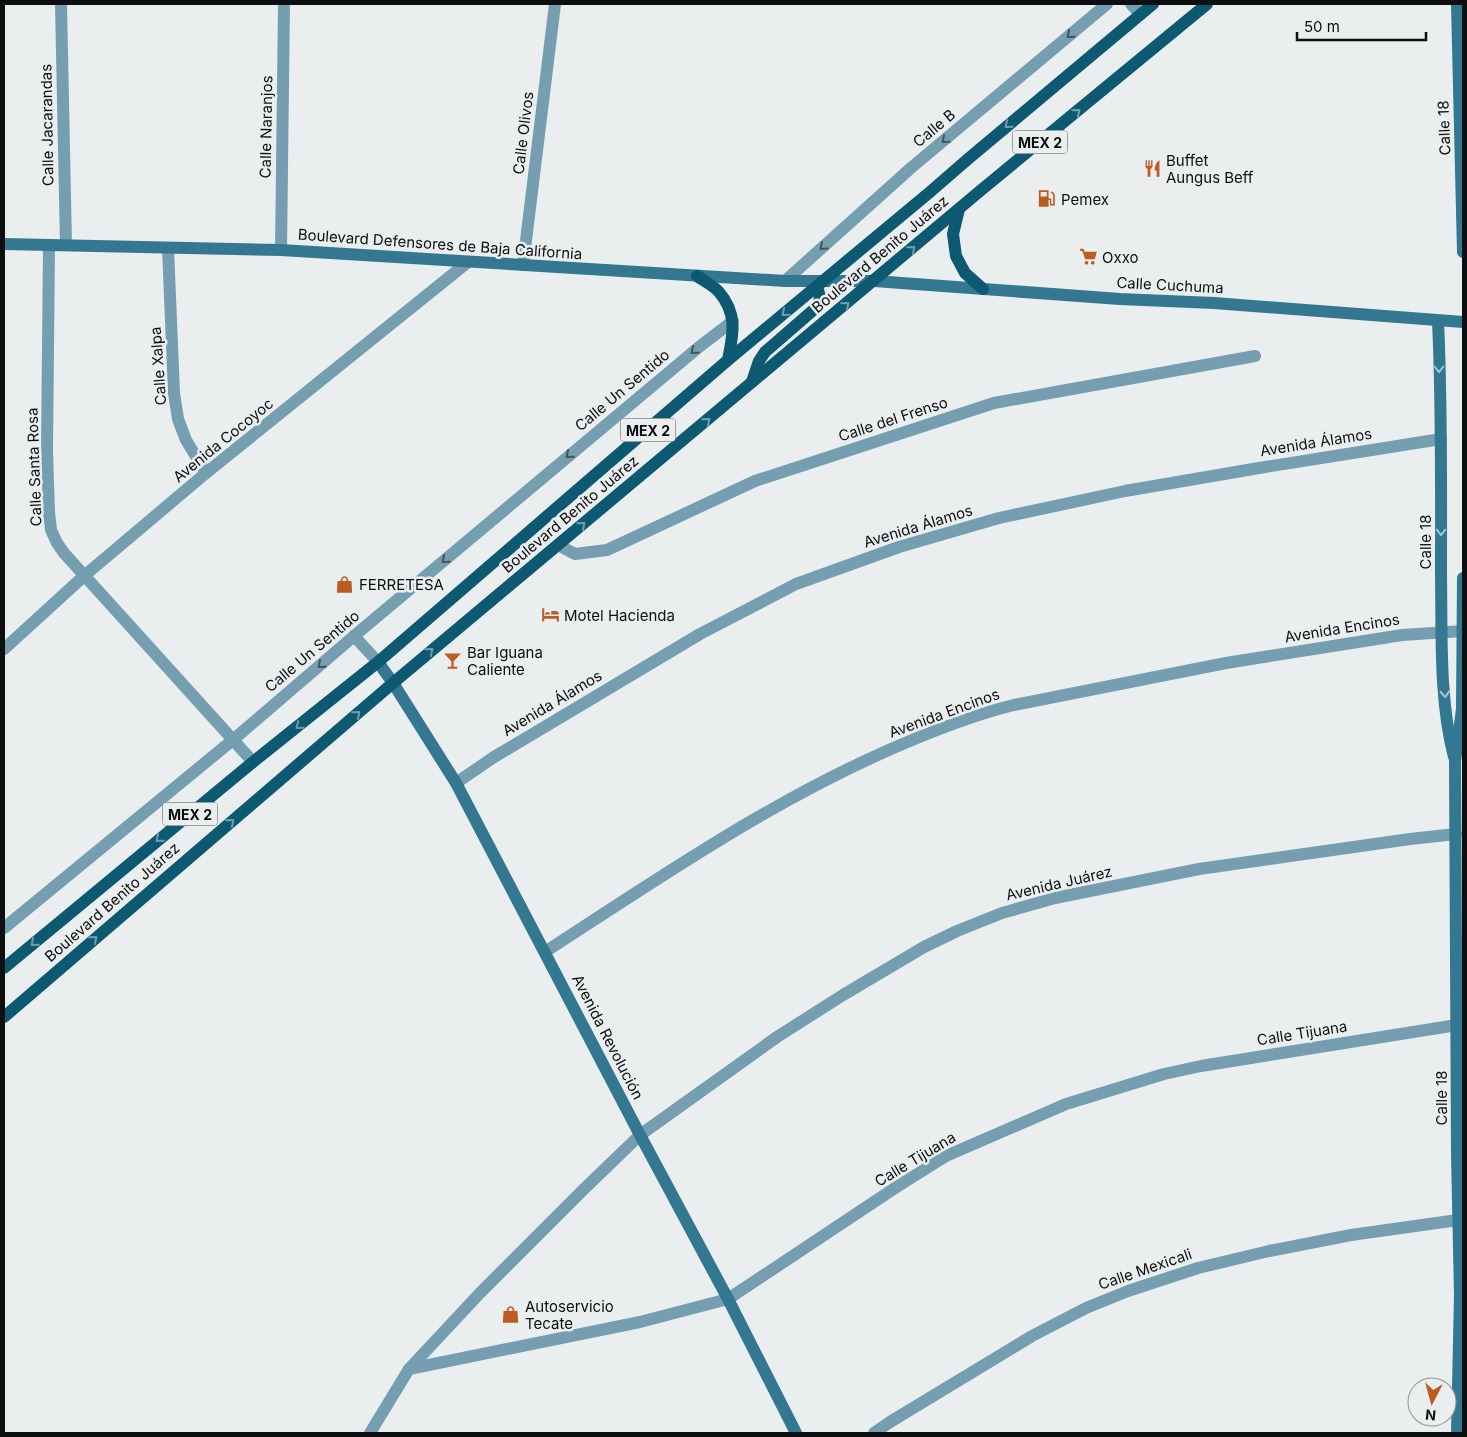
<svg xmlns="http://www.w3.org/2000/svg" width="1467" height="1437" font-family="Inter,sans-serif">
  <rect width="100%" height="100%" fill="#eaeeef"/>
  <g fill="none" stroke-linecap="round" stroke-linejoin="round">
    <!-- street -->
    <g stroke="#759eb0" stroke-width="12">
      <polyline points="61,4 66,245"/>
      <polyline points="1131,4 1140,14"/>
      <polyline points="49,245 47,452 49,512 51,530 57,543 64,553 253,762"/>
      <polyline points="168,248 174,393 178,419 186,440 206,473"/>
      <polyline points="281,250 284,4"/>
      <polyline points="523,265 555,4"/>
      <polyline points="785,281 912,167 1107,4"/>
      <polyline points="558,545 575,554 607,550 755,481 994,403 1255,356"/>
      <polyline points="354,636 378,662"/>
      <polyline points="4,649 84,576 206,473 468,262"/>
      <polyline points="456,783 494,757 700,634 796,584 899,547 999,518 1125,491 1259,468 1441,439"/>
      <polyline points="4,928 234,739 354,636 699,347 733,321"/>
      <path d="M545,952C665,874 784,792 917,738C949,725 980,713 1014,705L1226,663L1402,635L1463,631"/>
      <polyline points="409,1369 640,1322 728,1299 895,1188 946,1156 1066,1104 1164,1074 1201,1066 1457,1025"/>
      <polyline points="370,1433 409,1369 480,1293 584,1189 640,1135 777,1037 843,995 924,947 957,931 1002,913 1055,898 1199,869 1410,839 1456,834"/>
      <polyline points="874,1433 890,1422 1032,1336 1086,1308 1128,1291 1198,1268 1269,1251 1351,1235 1458,1220"/>
    </g>
    <!-- secondary -->
    <g stroke="#347791" stroke-width="12">
      <polyline points="1457,4 1463,252"/>
      <polyline points="4,244 281,250 785,281 874,281 1120,299 1214,303 1463,322"/>
      <path d="M1438,321C1442,405 1441,490 1441,575C1442,634 1439,700 1454,757"/>
      <polyline points="378,662 393,683 456,783 640,1135 728,1299 796,1433"/>
      <polyline points="1457,1433 1460,1295 1457,1154 1455,762 1462,709 1463,578"/>
    </g>
    <!-- primary -->
    <g stroke="#0e5972" stroke-width="12">
      <polyline points="959,209 953,234 956,256 965,273 983,289"/>
      <path d="M697,276C704,281 714,286 719,292C738,314 733,335 728,360"/>
      <polyline points="752,382 759,361 765,352 818,306 820,297 817,286"/>
      <polyline points="4,968 253,762 378,662 728,360 930,192 968,159 1153,4"/>
      <polyline points="4,1017 393,683 980,191 1207,4"/>
    </g>
  </g>
  <!-- one-way arrows -->
  <defs><path id="oneway-chevron" d="M-2-3.5L2.5 0L-2 3.5" fill="none" stroke-width="1.6" stroke-linecap="round" stroke-linejoin="round" transform="scale(1.25)"/></defs>
  <g stroke="#415660">
    <use href="#oneway-chevron" transform="translate(1070 35) rotate(140)"/>
    <use href="#oneway-chevron" transform="translate(945 140) rotate(140)"/>
    <use href="#oneway-chevron" transform="translate(823 247) rotate(138)"/>
    <use href="#oneway-chevron" transform="translate(694 351) rotate(140)"/>
    <use href="#oneway-chevron" transform="translate(569 455) rotate(140)"/>
    <use href="#oneway-chevron" transform="translate(445 560) rotate(140)"/>
    <use href="#oneway-chevron" transform="translate(321 665) rotate(139)"/>
  </g>
  <g stroke="#719caa">
    <use href="#oneway-chevron" transform="translate(1077 112) rotate(-39)"/>
    <use href="#oneway-chevron" transform="translate(1008 125) rotate(140)"/>
    <use href="#oneway-chevron" transform="translate(912 249) rotate(-40)"/>
    <use href="#oneway-chevron" transform="translate(846 305) rotate(-40)"/>
    <use href="#oneway-chevron" transform="translate(785 313) rotate(140)"/>
    <use href="#oneway-chevron" transform="translate(707 421) rotate(-40)"/>
    <use href="#oneway-chevron" transform="translate(582 525) rotate(-40)"/>
    <use href="#oneway-chevron" transform="translate(430 651) rotate(-40)"/>
    <use href="#oneway-chevron" transform="translate(357 714) rotate(-41)"/>
    <use href="#oneway-chevron" transform="translate(299 726) rotate(141)"/>
    <use href="#oneway-chevron" transform="translate(231 822) rotate(-41)"/>
    <use href="#oneway-chevron" transform="translate(159 839) rotate(140)"/>
    <use href="#oneway-chevron" transform="translate(94 939) rotate(-41)"/>
    <use href="#oneway-chevron" transform="translate(34 943) rotate(140)"/>
  </g>
  <g stroke="#aac4ce">
    <use href="#oneway-chevron" transform="translate(1439 369) rotate(90)"/>
    <use href="#oneway-chevron" transform="translate(1441 532) rotate(90)"/>
    <use href="#oneway-chevron" transform="translate(1445 694) rotate(87)"/>
  </g>
  <!-- icons -->
  <defs>
    <symbol id="restaurant-bare" viewBox="-9 -9 18 18"><path d="M-5-6h1v4h1v-4h1v4h1v-4h1v5L-1.5 .5V6h-2V.5L-5-1ZM5-6V6H3V1.5H1.5Q1.5-4 5-6Z" fill="#be5b22" stroke="#eaeeef" stroke-width="2.5" paint-order="stroke"/></symbol>
    <symbol id="fuel-bare" viewBox="-9 -9 18 18"><path d="M-5.5-6h7V0h2V4h1.3V-2.5L3-4.5l.8-.8L6-3V5H2.5V1h-1V6h-7ZM-4.2-4.7v3.2H.2V-4.7Z" fill="#be5b22" stroke="#eaeeef" stroke-width="2.5" paint-order="stroke"/></symbol>
    <symbol id="supermarket-bare" viewBox="-9 -9 18 18"><path d="M-6-5.5h2.5l.6 2H6L4.5 2H-2.5L-4.4-4H-6ZM-1.5 3.2a1.3 1.3 0 1 0 .1 0ZM3 3.2a1.3 1.3 0 1 0 .1 0Z" fill="#be5b22" stroke="#eaeeef" stroke-width="2.5" paint-order="stroke"/></symbol>
    <symbol id="shop-bare" viewBox="-9 -9 18 18"><path d="M-5-2.5h2.3a2.7 3.5 0 0 1 5.4 0H5L5.5 6h-11ZM-1.5-2.5h3a1.5 2.3 0 0 0-3 0Z" fill="#be5b22" stroke="#eaeeef" stroke-width="2.5" paint-order="stroke"/></symbol>
    <symbol id="hotel-bare" viewBox="-9 -9 18 18"><path d="M-6-4.5h1.5V1H6V5H4.5V3h-9V5H-6ZM-4 0a1.8 1.8 0 1 1 3.6 0ZM.5 0V-2.5h3Q6-2.5 6 0Z" fill="#be5b22" stroke="#eaeeef" stroke-width="2.5" paint-order="stroke"/></symbol>
    <symbol id="bar-bare" viewBox="-9 -9 18 18"><path d="M-6-5H6L.8 .8V4.5H3.5V6h-7V4.5H-.8V.8Z" fill="#be5b22" stroke="#eaeeef" stroke-width="2.5" paint-order="stroke"/></symbol>
  </defs>
  <g fill-rule="evenodd">
    <use href="#restaurant-bare" x="1140" y="156" width="25" height="25"/>
    <use href="#fuel-bare" x="1034" y="186" width="25" height="25"/>
    <use href="#supermarket-bare" x="1076" y="244" width="25" height="25"/>
    <use href="#shop-bare" x="332" y="572" width="25" height="25"/>
    <use href="#hotel-bare" x="538" y="602" width="25" height="25"/>
    <use href="#bar-bare" x="440" y="648" width="25" height="25"/>
    <use href="#shop-bare" x="498" y="1302" width="25" height="25"/>
  </g>
  <g text-anchor="middle" dominant-baseline="central" stroke-width="5" stroke-linejoin="round" paint-order="stroke">
    <!-- shield labels -->
    <g fill="#eaeeef" stroke="#4f5152" stroke-width="1">
      <rect x="1012.5" y="130.5" width="55" height="23" rx="4"/>
      <rect x="620.5" y="418.5" width="55" height="23" rx="4"/>
      <rect x="162.5" y="802.5" width="55" height="23" rx="4"/>
    </g>
    <g font-size="14" font-weight="bold" fill="#0d0e0f">
      <text x="1040" y="142">MEX 2</text>
      <text x="648" y="430">MEX 2</text>
      <text x="190" y="814">MEX 2</text>
    </g>
    <!-- street labels -->
    <g font-size="15" fill="#0d0e0f" stroke="#eaeeef">
      <text transform="translate(47 125) rotate(-91)">Calle Jacarandas</text>
      <text transform="translate(266 127) rotate(-89)">Calle Naranjos</text>
      <text transform="translate(934 128) rotate(-40)">Calle B</text>
      <text transform="translate(1444 128) rotate(-92)">Calle 18</text>
      <text transform="translate(523 133) rotate(-83)">Calle Olivos</text>
      <text transform="translate(440 244) rotate(4)">Boulevard Defensores de Baja California</text>
      <text transform="translate(880 254) rotate(-40)">Boulevard Benito Juárez</text>
      <text transform="translate(1170 285) rotate(3)">Calle Cuchuma</text>
      <text transform="translate(158 366) rotate(-94)">Calle Xalpa</text>
      <text transform="translate(622 390) rotate(-40)">Calle Un Sentido</text>
      <text transform="translate(893 419) rotate(-18)">Calle del Frenso</text>
      <text transform="translate(223 440) rotate(-39)">Avenida Cocoyoc</text>
      <text transform="translate(1316 442) rotate(-9)">Avenida Álamos</text>
      <text transform="translate(34 467) rotate(-92)">Calle Santa Rosa</text>
      <text transform="translate(570 514) rotate(-40)">Boulevard Benito Juárez</text>
      <text transform="translate(918 526) rotate(-17)">Avenida Álamos</text>
      <text transform="translate(1425 542) rotate(-90)">Calle 18</text>
      <text transform="translate(1342 628) rotate(-9)">Avenida Encinos</text>
      <text transform="translate(312 651) rotate(-40)">Calle Un Sentido</text>
      <text transform="translate(552 703) rotate(-31)">Avenida Álamos</text>
      <text transform="translate(944 713) rotate(-20)">Avenida Encinos</text>
      <text transform="translate(1059 883) rotate(-13)">Avenida Juárez</text>
      <text transform="translate(112 902) rotate(-41)">Boulevard Benito Juárez</text>
      <text transform="translate(1302 1033) rotate(-9)">Calle Tijuana</text>
      <text transform="translate(608 1037) rotate(63)">Avenida Revolución</text>
      <text transform="translate(1441 1098) rotate(-90)">Calle 18</text>
      <text transform="translate(915 1159) rotate(-31)">Calle Tijuana</text>
      <text transform="translate(1145 1269) rotate(-19)">Calle Mexicali</text>
    </g>
    <!-- poi labels -->
    <g font-size="15" fill="#0d0e0f" stroke="#eaeeef" text-anchor="start">
      <text x="1166" y="160">Buffet<tspan x="1166" dy="17">Aungus Beff</tspan></text>
      <text x="1061" y="199">Pemex</text>
      <text x="1102" y="257">Oxxo</text>
      <text x="359" y="584">FERRETESA</text>
      <text x="564" y="615">Motel Hacienda</text>
      <text x="467" y="652">Bar Iguana<tspan x="467" dy="17">Caliente</tspan></text>
      <text x="525" y="1306">Autoservicio<tspan x="525" dy="17">Tecate</tspan></text>
    </g>
  </g>
  <!-- border -->
  <rect width="1467" height="1437" fill="none" stroke="#0d0e0f" stroke-width="10"/>
  <!-- north arrow -->
  <g transform="translate(1432 1402) rotate(186)"><circle r="24" fill="#eaeeef" stroke="#929495"/>
  <path d="M0-4L9 19L0 12L-9 19Z" fill="#be5b22"/>
  <text y="-8" font-size="14" font-weight="bold" text-anchor="middle" fill="#0d0e0f">N</text>
  </g>
  <!-- scale -->
  <path d="M1297 32v8h129v-8" fill="none" stroke="#0d0e0f" stroke-width="2.5"/>
  <text x="1304" y="32" font-size="15" fill="#0d0e0f" stroke="#eaeeef" stroke-width="4" paint-order="stroke">50 m</text>
</svg>
